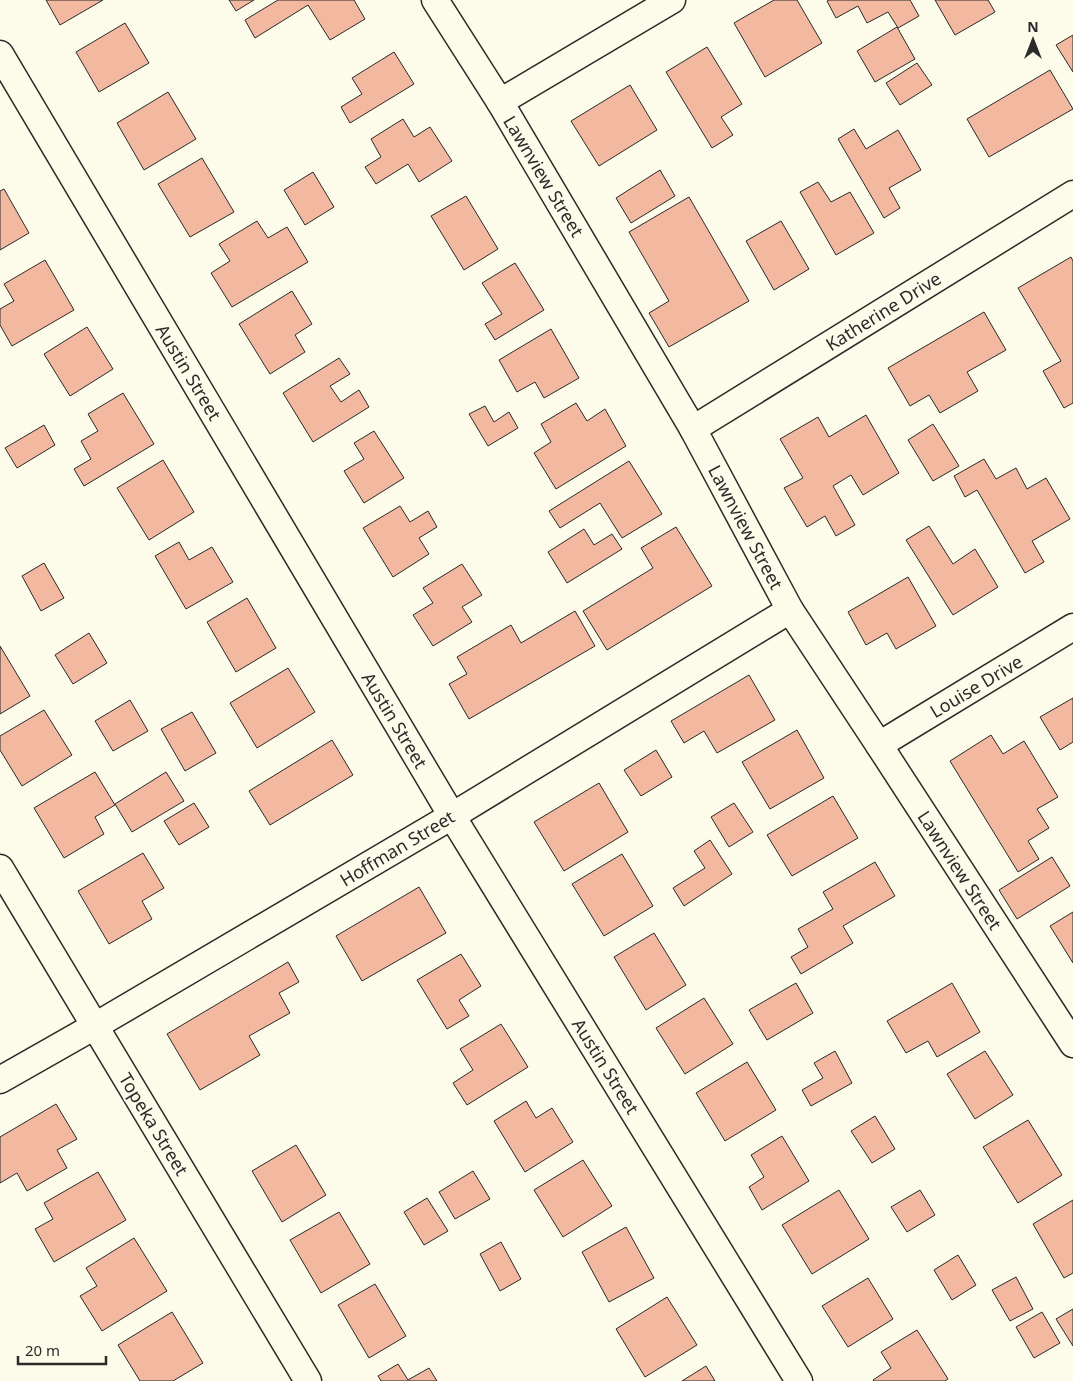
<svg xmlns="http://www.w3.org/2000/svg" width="1073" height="1381" font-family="'Noto Sans',sans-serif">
  <rect width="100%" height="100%" fill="#fdfbea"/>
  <!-- building -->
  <g fill="#f2b8a0" stroke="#2b2b2b">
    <polygon points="46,0 103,0 60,25"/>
    <polygon points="229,0 254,0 236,11"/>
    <polygon points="278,0 354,0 365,19 330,40 308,5 255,38 245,20"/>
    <polygon points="774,0 797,0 822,43 765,77 734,23"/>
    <polygon points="829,0 910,0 919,16 898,28 888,12 867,23 858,6 836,18 827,1"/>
    <polygon points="935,0 988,0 995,12 955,35"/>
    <polygon points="125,23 149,63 99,92 76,52"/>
    <polygon points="897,27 915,59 875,82 857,51"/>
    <polygon points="1073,35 1073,72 1056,45"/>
    <polygon points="707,47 742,104 721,117 733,135 712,148 666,72"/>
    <polygon points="394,52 414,84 350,123 341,107 362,94 352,78"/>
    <polygon points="917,63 932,85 900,105 886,83"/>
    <polygon points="1050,70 1073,109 989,157 967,119"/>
    <polygon points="630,85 657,130 599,166 571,121"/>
    <polygon points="168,92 196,139 144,170 117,123"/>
    <polygon points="403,119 414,137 430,127 452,161 419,182 408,164 376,184 365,167 381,157 371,139"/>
    <polygon points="854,129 866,149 898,130 921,170 889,188 900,208 884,218 838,139"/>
    <polygon points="202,158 234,212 190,237 158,184"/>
    <polygon points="660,170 675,196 631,223 616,198"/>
    <polygon points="313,172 334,207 305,225 284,190"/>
    <polygon points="818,182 831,202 850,192 874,233 836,255 800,192"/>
    <polygon points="4,189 29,233 0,250 0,191"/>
    <polygon points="466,196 498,249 464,270 431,216"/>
    <polygon points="689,197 749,301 669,347 649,313 669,301 629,232"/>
    <polygon points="257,221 268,238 287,227 308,262 232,307 211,273 230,261 219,244"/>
    <polygon points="781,221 809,269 774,290 746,241"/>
    <polygon points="1071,257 1073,261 1073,403 1064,408 1043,371 1061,361 1018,288"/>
    <polygon points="45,260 74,310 12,346 0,325 0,309 14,301 4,284"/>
    <polygon points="515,263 544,310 495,340 485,324 502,314 482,283"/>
    <polygon points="292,291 312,324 295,335 305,352 270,374 239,324"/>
    <polygon points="984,312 1006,350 967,372 978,391 940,413 929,395 910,406 888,368"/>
    <polygon points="87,327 113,369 70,396 44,354"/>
    <polygon points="551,329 579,378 544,398 535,382 517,392 499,360"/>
    <polygon points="339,358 350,374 330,386 341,402 359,390 369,407 313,442 283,393"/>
    <polygon points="123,393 154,444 84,486 74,469 91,459 81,441 98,431 88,414"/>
    <polygon points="576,403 587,421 605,409 626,446 556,489 534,453 551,442 541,424"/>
    <polygon points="485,406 494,422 509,412 518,428 488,446 469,414"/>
    <polygon points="866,415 899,473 863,495 851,475 833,486 855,525 836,536 825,516 807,527 784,488 803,478 780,439 818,417 829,437"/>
    <polygon points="933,424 959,466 933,481 908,440"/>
    <polygon points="44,425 55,445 17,468 5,448"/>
    <polygon points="374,431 404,478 364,503 344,471 364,459 354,443"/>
    <polygon points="984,459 996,479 1016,468 1027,489 1046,478 1070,519 1032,541 1044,562 1025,573 977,490 965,497 954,476"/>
    <polygon points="163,460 194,512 149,540 117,488"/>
    <polygon points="629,461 662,514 622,538 600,503 560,528 549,511"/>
    <polygon points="400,506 410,522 428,511 437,527 419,538 429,554 393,577 363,528"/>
    <polygon points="929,526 953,564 975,549 998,587 953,615 906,540"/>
    <polygon points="676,527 712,586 607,650 583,611 653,568 641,548"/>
    <polygon points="584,529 594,545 612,534 622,549 567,583 548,552"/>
    <polygon points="179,542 189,560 212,547 233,582 186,609 155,556"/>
    <polygon points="44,563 64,598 41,611 22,576"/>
    <polygon points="462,564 482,595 462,607 472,622 433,646 413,615 433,603 423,588"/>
    <polygon points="908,577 936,626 896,649 887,633 866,645 848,612"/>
    <polygon points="247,598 276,648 236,672 207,622"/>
    <polygon points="575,611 595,646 469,719 449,684 467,674 457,657 511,625 521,643"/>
    <polygon points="89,633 107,663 73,684 55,655"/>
    <polygon points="0,646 30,696 0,714"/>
    <polygon points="288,668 315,712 257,748 230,703"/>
    <polygon points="749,675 775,720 717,753 704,731 684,743 671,721"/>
    <polygon points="1073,698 1073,742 1060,750 1040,717"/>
    <polygon points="130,700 148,731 113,751 95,721"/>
    <polygon points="44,710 72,755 22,786 0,750 0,736"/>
    <polygon points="192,712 216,753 185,771 161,729"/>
    <polygon points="797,730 824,778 770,809 742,762"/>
    <polygon points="991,735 1003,754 1024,741 1058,797 1037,809 1049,828 1028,841 1039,859 1018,872 950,761"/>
    <polygon points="332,740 353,775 270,825 249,791"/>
    <polygon points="656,750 672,777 641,796 624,770"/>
    <polygon points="95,772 115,805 95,817 104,834 64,858 34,808"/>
    <polygon points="166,772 184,801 132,832 115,804"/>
    <polygon points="599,783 628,832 564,871 534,822"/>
    <polygon points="833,796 858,838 792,876 767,835"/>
    <polygon points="194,803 209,827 179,845 164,821"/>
    <polygon points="734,803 753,832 729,847 711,817"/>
    <polygon points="710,840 732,874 684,906 673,888 705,868 694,851"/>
    <polygon points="143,853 164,888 142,901 152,919 109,944 78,891"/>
    <polygon points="622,854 653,906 604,936 572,884"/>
    <polygon points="1052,857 1070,886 1017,919 999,890"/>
    <polygon points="875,862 895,896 843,926 853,943 801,974 791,957 808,947 798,929 833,909 823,892"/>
    <polygon points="419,887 446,933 362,981 336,936"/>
    <polygon points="1073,912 1073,963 1050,926"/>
    <polygon points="654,933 686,985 646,1010 614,957"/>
    <polygon points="461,954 481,986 459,1000 469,1016 447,1029 417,980"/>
    <polygon points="288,962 299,982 279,993 290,1013 249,1036 260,1055 200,1090 167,1034"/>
    <polygon points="796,983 813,1013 767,1040 749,1010"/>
    <polygon points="952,983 980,1032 937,1057 928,1041 906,1053 887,1021"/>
    <polygon points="704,998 733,1044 685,1074 656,1028"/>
    <polygon points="501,1024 528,1067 467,1105 453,1083 473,1070 460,1049"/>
    <polygon points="835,1051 852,1083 811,1106 802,1090 823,1078 814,1063"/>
    <polygon points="985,1051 1013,1095 975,1119 947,1074"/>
    <polygon points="747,1062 776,1110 725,1141 696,1093"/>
    <polygon points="526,1101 536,1118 552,1108 573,1142 525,1172 494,1121"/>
    <polygon points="56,1104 77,1139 57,1150 67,1168 27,1191 17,1173 0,1183 0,1137"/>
    <polygon points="875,1116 895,1149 872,1163 851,1131"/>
    <polygon points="1028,1120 1062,1175 1018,1203 983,1147"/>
    <polygon points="782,1136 809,1181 762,1210 749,1187 764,1177 751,1155"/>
    <polygon points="296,1145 326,1195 282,1222 252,1171"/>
    <polygon points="583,1160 612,1206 563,1237 534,1190"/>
    <polygon points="473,1171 490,1199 455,1219 439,1192"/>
    <polygon points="98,1172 126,1220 54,1262 35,1229 53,1219 44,1203"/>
    <polygon points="839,1190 869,1239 812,1274 782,1225"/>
    <polygon points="920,1190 935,1215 907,1232 891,1207"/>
    <polygon points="427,1198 448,1231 424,1245 404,1212"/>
    <polygon points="1073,1200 1073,1273 1064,1278 1033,1224"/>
    <polygon points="339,1212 370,1264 321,1293 290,1240"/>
    <polygon points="626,1227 654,1278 609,1302 582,1252"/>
    <polygon points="134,1238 167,1291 102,1331 80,1296 97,1286 86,1268"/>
    <polygon points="501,1242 521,1279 500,1291 480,1254"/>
    <polygon points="958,1255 976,1285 952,1300 934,1270"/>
    <polygon points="1016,1277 1033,1309 1010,1321 992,1290"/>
    <polygon points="868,1278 893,1319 848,1347 822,1306"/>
    <polygon points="375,1284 406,1336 369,1358 338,1305"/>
    <polygon points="667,1297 697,1345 645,1377 616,1329"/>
    <polygon points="1073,1309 1073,1346 1056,1319"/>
    <polygon points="172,1312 203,1363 173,1381 140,1381 118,1345"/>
    <polygon points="1042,1312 1060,1343 1034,1358 1016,1327"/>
    <polygon points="917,1330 948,1379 945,1381 874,1381 873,1380 891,1368 881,1352"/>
    <polygon points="398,1364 408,1380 429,1368 437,1381 381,1381 378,1376"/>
    <polygon points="706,1366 715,1381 682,1381"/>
  </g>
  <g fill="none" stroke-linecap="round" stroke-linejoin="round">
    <defs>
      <g id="minor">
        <polyline points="435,0 500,102 693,429 790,610 879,745 1073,1044"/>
        <polyline points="0,54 452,816 799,1381"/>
        <polyline points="500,102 672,0"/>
        <polyline points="693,429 1073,194"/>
        <polyline points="879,745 1073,627"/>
        <polyline points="0,868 308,1381"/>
        <polyline points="0,1080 95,1026 452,816 790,610"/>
      </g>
    </defs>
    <!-- minor casing -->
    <use href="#minor" stroke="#2b2b2b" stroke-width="29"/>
    <!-- minor -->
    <use href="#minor" stroke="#fdfbea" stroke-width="26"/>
  </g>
  <g text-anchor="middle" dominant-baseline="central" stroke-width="4" stroke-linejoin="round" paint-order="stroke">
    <!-- street labels -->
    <g font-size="18" fill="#2b2b2b" stroke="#fdfbea">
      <text transform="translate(544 176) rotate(59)">Lawnview Street</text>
      <text transform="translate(883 311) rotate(-32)">Katherine Drive</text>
      <text transform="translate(189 372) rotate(59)">Austin Street</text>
      <text transform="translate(746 527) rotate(62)">Lawnview Street</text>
      <text transform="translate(976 686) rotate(-31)">Louise Drive</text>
      <text transform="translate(395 720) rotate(59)">Austin Street</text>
      <text transform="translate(397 848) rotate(-31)">Hoffman Street</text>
      <text transform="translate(960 870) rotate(57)">Lawnview Street</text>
      <text transform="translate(606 1066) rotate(58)">Austin Street</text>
      <text transform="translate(154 1124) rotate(59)">Topeka Street</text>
    </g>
  </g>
  <!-- north arrow -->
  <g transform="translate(1033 40)" stroke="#fdfbea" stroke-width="4" paint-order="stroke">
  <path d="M0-4L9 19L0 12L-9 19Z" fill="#2b2b2b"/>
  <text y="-8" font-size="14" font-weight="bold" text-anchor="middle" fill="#2b2b2b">N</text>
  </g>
  <!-- scale -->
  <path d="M18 1356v8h88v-8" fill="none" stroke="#2b2b2b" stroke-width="2.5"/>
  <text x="25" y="1356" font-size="15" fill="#2b2b2b" stroke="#fdfbea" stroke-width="4" paint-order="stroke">20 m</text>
</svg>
